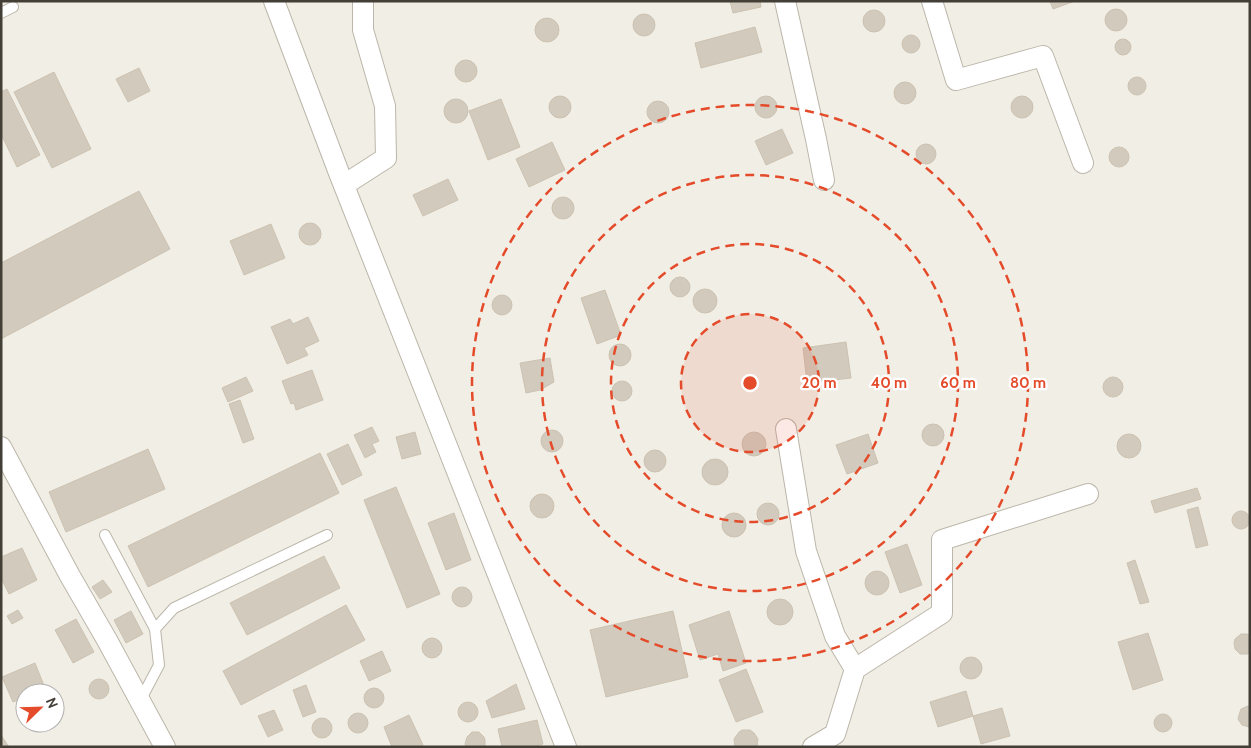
<svg xmlns="http://www.w3.org/2000/svg" width="1251" height="748" font-family="Cabin,sans-serif">
  <rect width="100%" height="100%" fill="#f1eee6"/>
  <!-- building -->
  <g fill="#d2cabd" stroke="#ccc2b1">
    <polygon points="730,1 760,1 761,7 733,13"/>
    <polygon points="1050,1 1075,1 1053,9"/>
    <circle cx="1116" cy="20" r="11"/>
    <circle cx="874" cy="21" r="11"/>
    <circle cx="644" cy="25" r="11"/>
    <circle cx="547" cy="30" r="12"/>
    <polygon points="755,27 762,52 701,68 695,43"/>
    <circle cx="911" cy="44" r="9"/>
    <circle cx="1123" cy="47" r="8"/>
    <circle cx="466" cy="71" r="11"/>
    <polygon points="139,68 150,91 128,102 116,79"/>
    <polygon points="54,72 91,149 52,168 14,92"/>
    <circle cx="1137" cy="86" r="9"/>
    <circle cx="905" cy="93" r="11"/>
    <polygon points="7,89 40,155 17,167 1,134 1,92"/>
    <circle cx="560" cy="107" r="11"/>
    <circle cx="1022" cy="107" r="11"/>
    <circle cx="766" cy="107" r="11"/>
    <polygon points="501,99 520,147 488,160 469,111"/>
    <circle cx="456" cy="111" r="12"/>
    <circle cx="658" cy="112" r="11"/>
    <polygon points="782,129 793,153 766,165 755,141"/>
    <polygon points="552,142 565,170 529,187 516,159"/>
    <circle cx="926" cy="154" r="10"/>
    <circle cx="1119" cy="157" r="10"/>
    <polygon points="448,179 458,200 423,216 413,195"/>
    <polygon points="139,191 170,249 1,339 1,263"/>
    <circle cx="563" cy="208" r="11"/>
    <circle cx="310" cy="234" r="11"/>
    <polygon points="271,224 285,258 244,275 230,241"/>
    <circle cx="680" cy="287" r="10"/>
    <circle cx="705" cy="301" r="12"/>
    <polygon points="605,290 621,335 597,344 581,298"/>
    <circle cx="502" cy="305" r="10"/>
    <polygon points="308,317 319,341 304,348 308,355 287,364 271,327 290,319 293,324"/>
    <polygon points="846,342 851,378 807,383 803,348"/>
    <circle cx="620" cy="355" r="11"/>
    <polygon points="550,358 554,382 540,390 526,393 520,363"/>
    <polygon points="312,370 323,400 296,410 294,403 291,404 282,381"/>
    <circle cx="1113" cy="387" r="10"/>
    <polygon points="246,377 253,391 228,402 222,388"/>
    <circle cx="622" cy="391" r="10"/>
    <polygon points="240,400 254,439 243,443 229,404"/>
    <circle cx="933" cy="435" r="11"/>
    <polygon points="372,427 379,441 372,444 376,452 365,458 354,435"/>
    <circle cx="552" cy="441" r="11"/>
    <polygon points="415,432 421,454 402,459 396,437"/>
    <circle cx="754" cy="444" r="12"/>
    <circle cx="1129" cy="446" r="12"/>
    <polygon points="868,434 878,463 847,474 836,445"/>
    <polygon points="348,444 362,475 342,485 327,454"/>
    <polygon points="148,449 165,489 66,532 49,492"/>
    <circle cx="655" cy="461" r="11"/>
    <polygon points="320,453 339,493 148,587 128,546"/>
    <circle cx="715" cy="472" r="13"/>
    <polygon points="396,487 440,594 407,608 364,500"/>
    <polygon points="1197,488 1201,499 1155,513 1151,501"/>
    <circle cx="542" cy="506" r="12"/>
    <circle cx="768" cy="514" r="11"/>
    <polygon points="1198,507 1208,545 1196,548 1187,510"/>
    <circle cx="1241" cy="520" r="9"/>
    <polygon points="454,513 471,560 446,570 428,523"/>
    <circle cx="734" cy="525" r="12"/>
    <polygon points="907,544 922,585 900,593 885,552"/>
    <polygon points="22,548 37,580 9,594 1,578 1,557"/>
    <polygon points="324,556 340,588 247,635 230,603"/>
    <polygon points="1135,560 1149,602 1140,604 1127,563"/>
    <circle cx="877" cy="583" r="12"/>
    <polygon points="103,580 112,592 100,599 92,587"/>
    <circle cx="462" cy="597" r="10"/>
    <circle cx="780" cy="612" r="13"/>
    <polygon points="346,605 365,640 241,705 223,671"/>
    <polygon points="18,610 23,618 12,624 7,616"/>
    <polygon points="131,611 143,634 126,643 114,620"/>
    <polygon points="673,611 688,677 606,697 590,630"/>
    <polygon points="729,611 746,663 723,671 718,654 700,660 689,625"/>
    <polygon points="76,619 94,652 73,663 55,630"/>
    <polygon points="1148,633 1163,680 1133,690 1118,642"/>
    <polygon points="1241,634 1247,634 1250,635 1250,653 1247,654 1240,654 1235,649 1234,643 1235,639"/>
    <circle cx="432" cy="648" r="10"/>
    <polygon points="382,651 391,671 369,681 360,661"/>
    <circle cx="971" cy="668" r="11"/>
    <polygon points="35,663 45,688 34,693 25,693 25,697 13,702 2,677"/>
    <polygon points="746,669 763,712 736,722 719,680"/>
    <circle cx="99" cy="689" r="10"/>
    <polygon points="516,684 525,709 492,718 486,701"/>
    <polygon points="306,685 316,712 303,717 293,690"/>
    <circle cx="374" cy="698" r="10"/>
    <polygon points="966,691 973,716 938,727 930,702"/>
    <circle cx="468" cy="712" r="10"/>
    <polygon points="1248,706 1250,706 1249,727 1242,725 1238,719 1239,715 1241,709"/>
    <polygon points="1002,708 1010,736 981,744 973,716"/>
    <polygon points="274,710 283,730 268,737 258,716"/>
    <circle cx="358" cy="723" r="10"/>
    <circle cx="1163" cy="723" r="9"/>
    <polygon points="409,715 423,745 420,747 392,747 384,727"/>
    <circle cx="322" cy="728" r="10"/>
    <polygon points="537,720 543,744 533,747 502,747 498,729"/>
    <polygon points="742,730 750,730 754,733 758,739 757,747 735,747 734,739 739,732"/>
    <polygon points="472,732 479,732 484,737 485,740 485,747 466,747 465,744 467,737"/>
    <polygon points="1,735 9,747 1,747"/>
  </g>
  <g fill="none" stroke-linecap="round" stroke-linejoin="round">
    <defs>
      <g id="service">
        <polyline points="1,13 13,7"/>
        <polyline points="105,535 155,629"/>
        <polyline points="140,701 159,665 155,629 174,608 327,535"/>
      </g>
      <g id="minor">
        <polyline points="274,1 339,173 566,747"/>
        <polyline points="785,1 816,139 824,180"/>
        <polyline points="932,1 956,80 1043,56 1083,163"/>
        <polyline points="344,185 386,158 385,106 363,30 363,1"/>
        <polyline points="786,429 806,551 835,636 855,669"/>
        <polyline points="1,447 70,576 107,640 165,747"/>
        <polyline points="813,747 835,734 855,669 942,613 942,540 1088,494"/>
      </g>
    </defs>
    <!-- service casing -->
    <use href="#service" stroke="#bcb6aa" stroke-width="12"/>
    <!-- minor casing -->
    <use href="#minor" stroke="#bcb6aa" stroke-width="22"/>
    <!-- service -->
    <use href="#service" stroke="#fff" stroke-width="10"/>
    <!-- minor -->
    <use href="#minor" stroke="#fff" stroke-width="20"/>
  </g>
  <!-- distance rings -->
  <circle cx="750" cy="383" r="69" fill="#e44b2a" fill-opacity=".12"/>
  <g fill="none" stroke="#e44b2a" stroke-width="2.5" stroke-dasharray="9 6">
    <circle cx="750" cy="383" r="69"/>
    <circle cx="750" cy="383" r="139"/>
    <circle cx="750" cy="383" r="208"/>
    <circle cx="750" cy="383" r="278"/>
  </g>
  <circle cx="750" cy="383" r="8" fill="#e44b2a" stroke="#fff" stroke-width="2.5"/>
  <g font-size="15" text-anchor="middle" font-weight="bold" fill="#e44b2a" stroke="#fff" stroke-width="4.5" stroke-linejoin="round" paint-order="stroke">
    <text x="819" y="388">20 m</text>
    <text x="889" y="388">40 m</text>
    <text x="958" y="388">60 m</text>
    <text x="1028" y="388">80 m</text>
  </g>
  <!-- border -->
  <rect width="1251" height="748" fill="none" stroke="#433f36" stroke-width="5"/>
  <!-- north arrow -->
  <g transform="translate(40 708) rotate(67)"><circle r="24" fill="#ffffff" stroke="#b4b2af"/>
  <path d="M0-4L9 19L0 12L-9 19Z" fill="#e44b2a"/>
  <text y="-8" font-size="14" font-weight="bold" text-anchor="middle" fill="#433f36">N</text>
  </g>
</svg>
